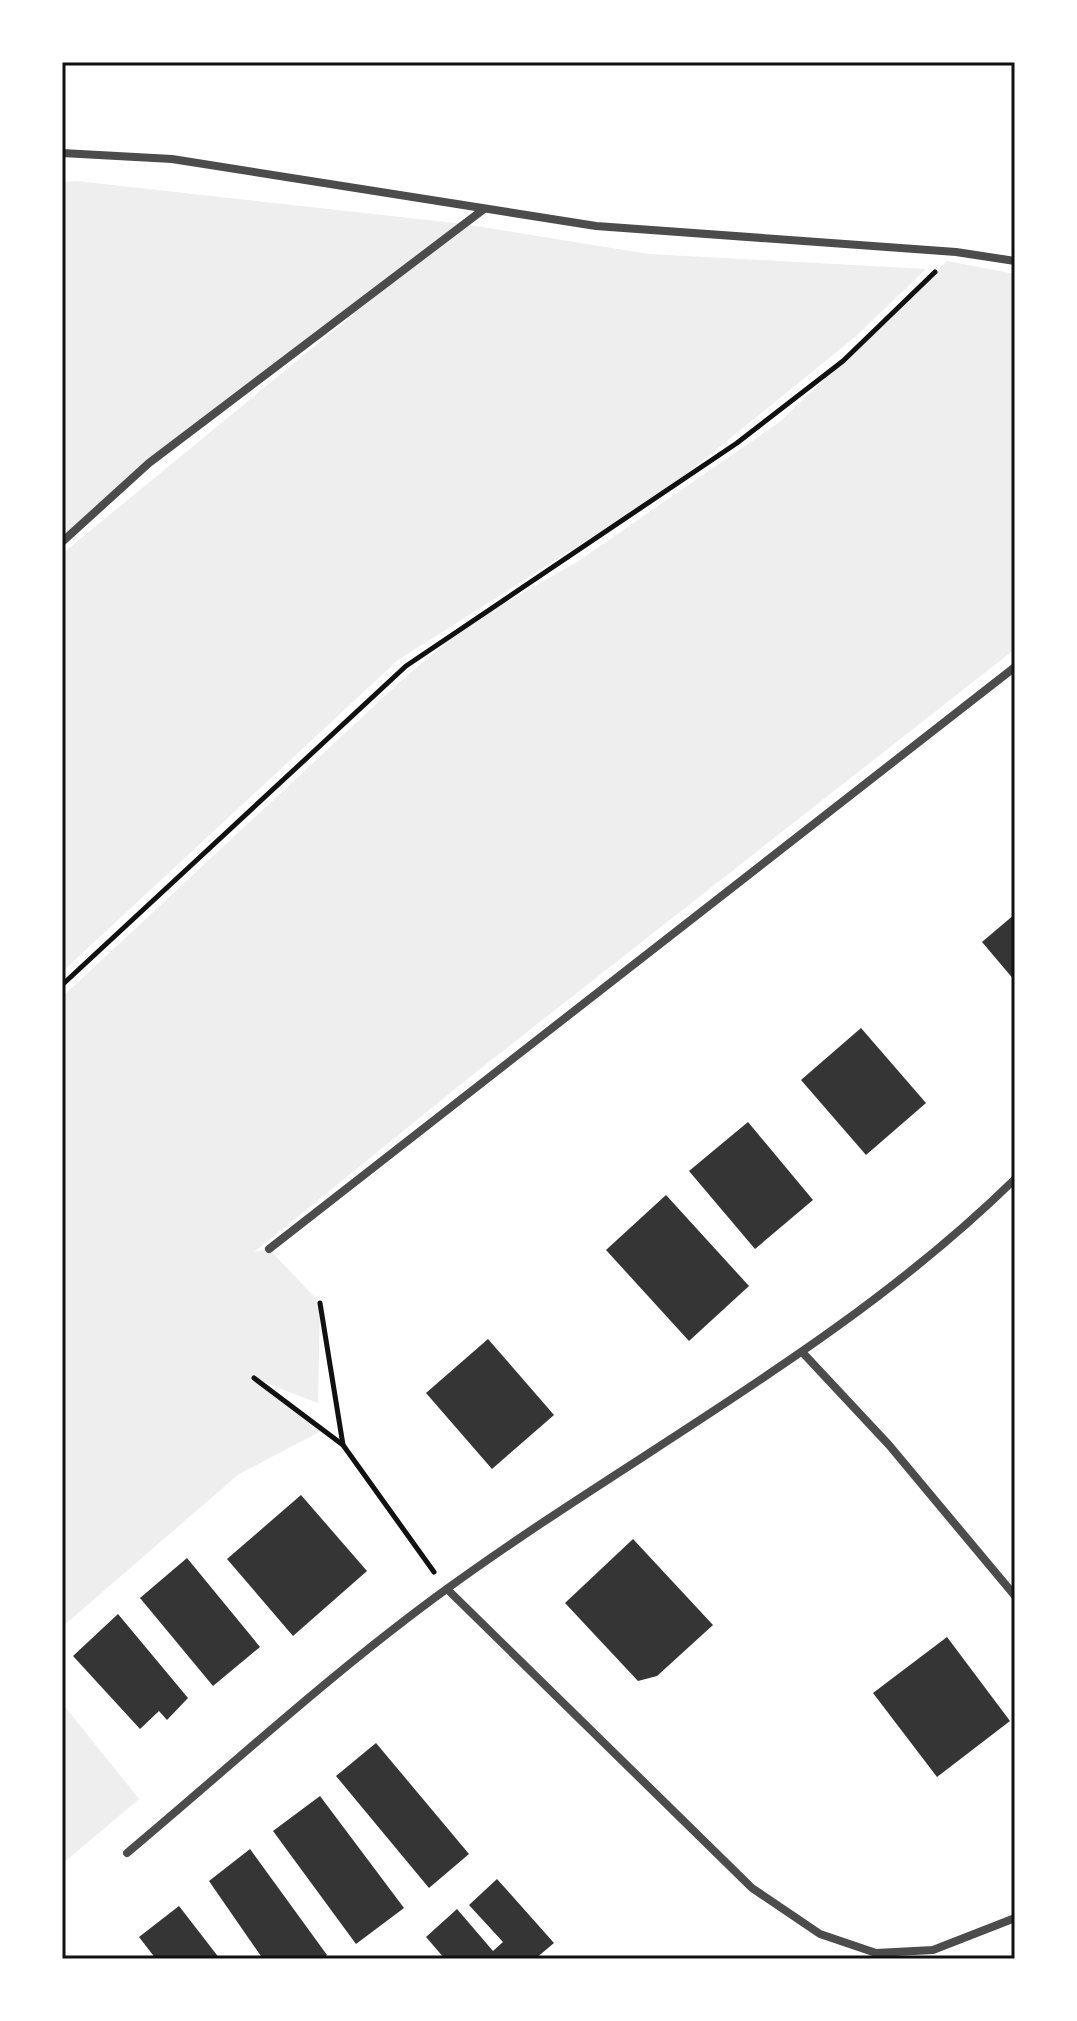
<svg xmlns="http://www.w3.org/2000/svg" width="1077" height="2021" font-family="Ubuntu,sans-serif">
  <rect width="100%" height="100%" fill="#fff"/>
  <!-- green -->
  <g fill="#eee">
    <polygon points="77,181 464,224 649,254 926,269 855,337 665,491 398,660 62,972 62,554 439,244 205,420 62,543 62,182"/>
    <polygon points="947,261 1015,274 1015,649 471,1076 254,1252 269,1249 320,1303 318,1403 258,1380 323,1430 239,1474 62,1627 62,997 402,680 468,624 577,562 781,421"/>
    <polygon points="62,1703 139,1799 62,1864"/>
  </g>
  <!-- building -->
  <g fill="#353535">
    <polygon points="1015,914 1015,981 982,942"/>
    <polygon points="861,1028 926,1103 866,1155 801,1080"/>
    <polygon points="748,1122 813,1200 755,1249 689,1171"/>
    <polygon points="666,1195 749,1286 689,1341 606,1250"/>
    <polygon points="488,1339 554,1415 492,1469 426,1393"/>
    <polygon points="301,1495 367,1571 293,1636 227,1559"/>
    <polygon points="633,1539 713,1625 657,1676 638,1681 565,1603"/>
    <polygon points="187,1558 260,1647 213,1686 140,1598"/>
    <polygon points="118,1614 188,1698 167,1720 159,1711 140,1729 73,1656"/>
    <polygon points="947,1637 1010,1721 937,1777 873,1693"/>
    <polygon points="376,1743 469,1854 429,1888 336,1776"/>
    <polygon points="320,1796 404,1908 356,1944 273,1831"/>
    <polygon points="250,1849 327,1955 322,1959 263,1959 209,1881"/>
    <polygon points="497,1879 554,1943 535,1959 445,1959 426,1937 457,1909 493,1951 503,1942 469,1905"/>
    <polygon points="179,1906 220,1959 156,1959 139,1937"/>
  </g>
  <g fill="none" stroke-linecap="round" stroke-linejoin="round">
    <!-- path -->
    <g stroke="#111" stroke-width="5">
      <polyline points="62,985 406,666 737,443 843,361 935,272"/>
      <polyline points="320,1303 343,1445 434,1572"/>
      <polyline points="254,1378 343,1445"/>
    </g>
    <!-- minor -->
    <g stroke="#4c4c4c" stroke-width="8">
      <polyline points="62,153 172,159 596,226 956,252 1015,261"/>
      <polyline points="62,542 149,463 484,209"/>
      <polyline points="269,1249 1015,667"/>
      <polyline points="803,1353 889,1445 1015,1596"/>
      <polyline points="447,1589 752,1888 820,1934 876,1953 933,1950 1015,1918"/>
      <path d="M127,1853C233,1764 336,1669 448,1588C637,1451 847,1344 1015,1179"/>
    </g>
  </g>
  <!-- border -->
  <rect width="1077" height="2021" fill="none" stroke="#ffffff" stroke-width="128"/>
  <rect x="64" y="64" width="949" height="1893" fill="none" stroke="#111" stroke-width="3"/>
</svg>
